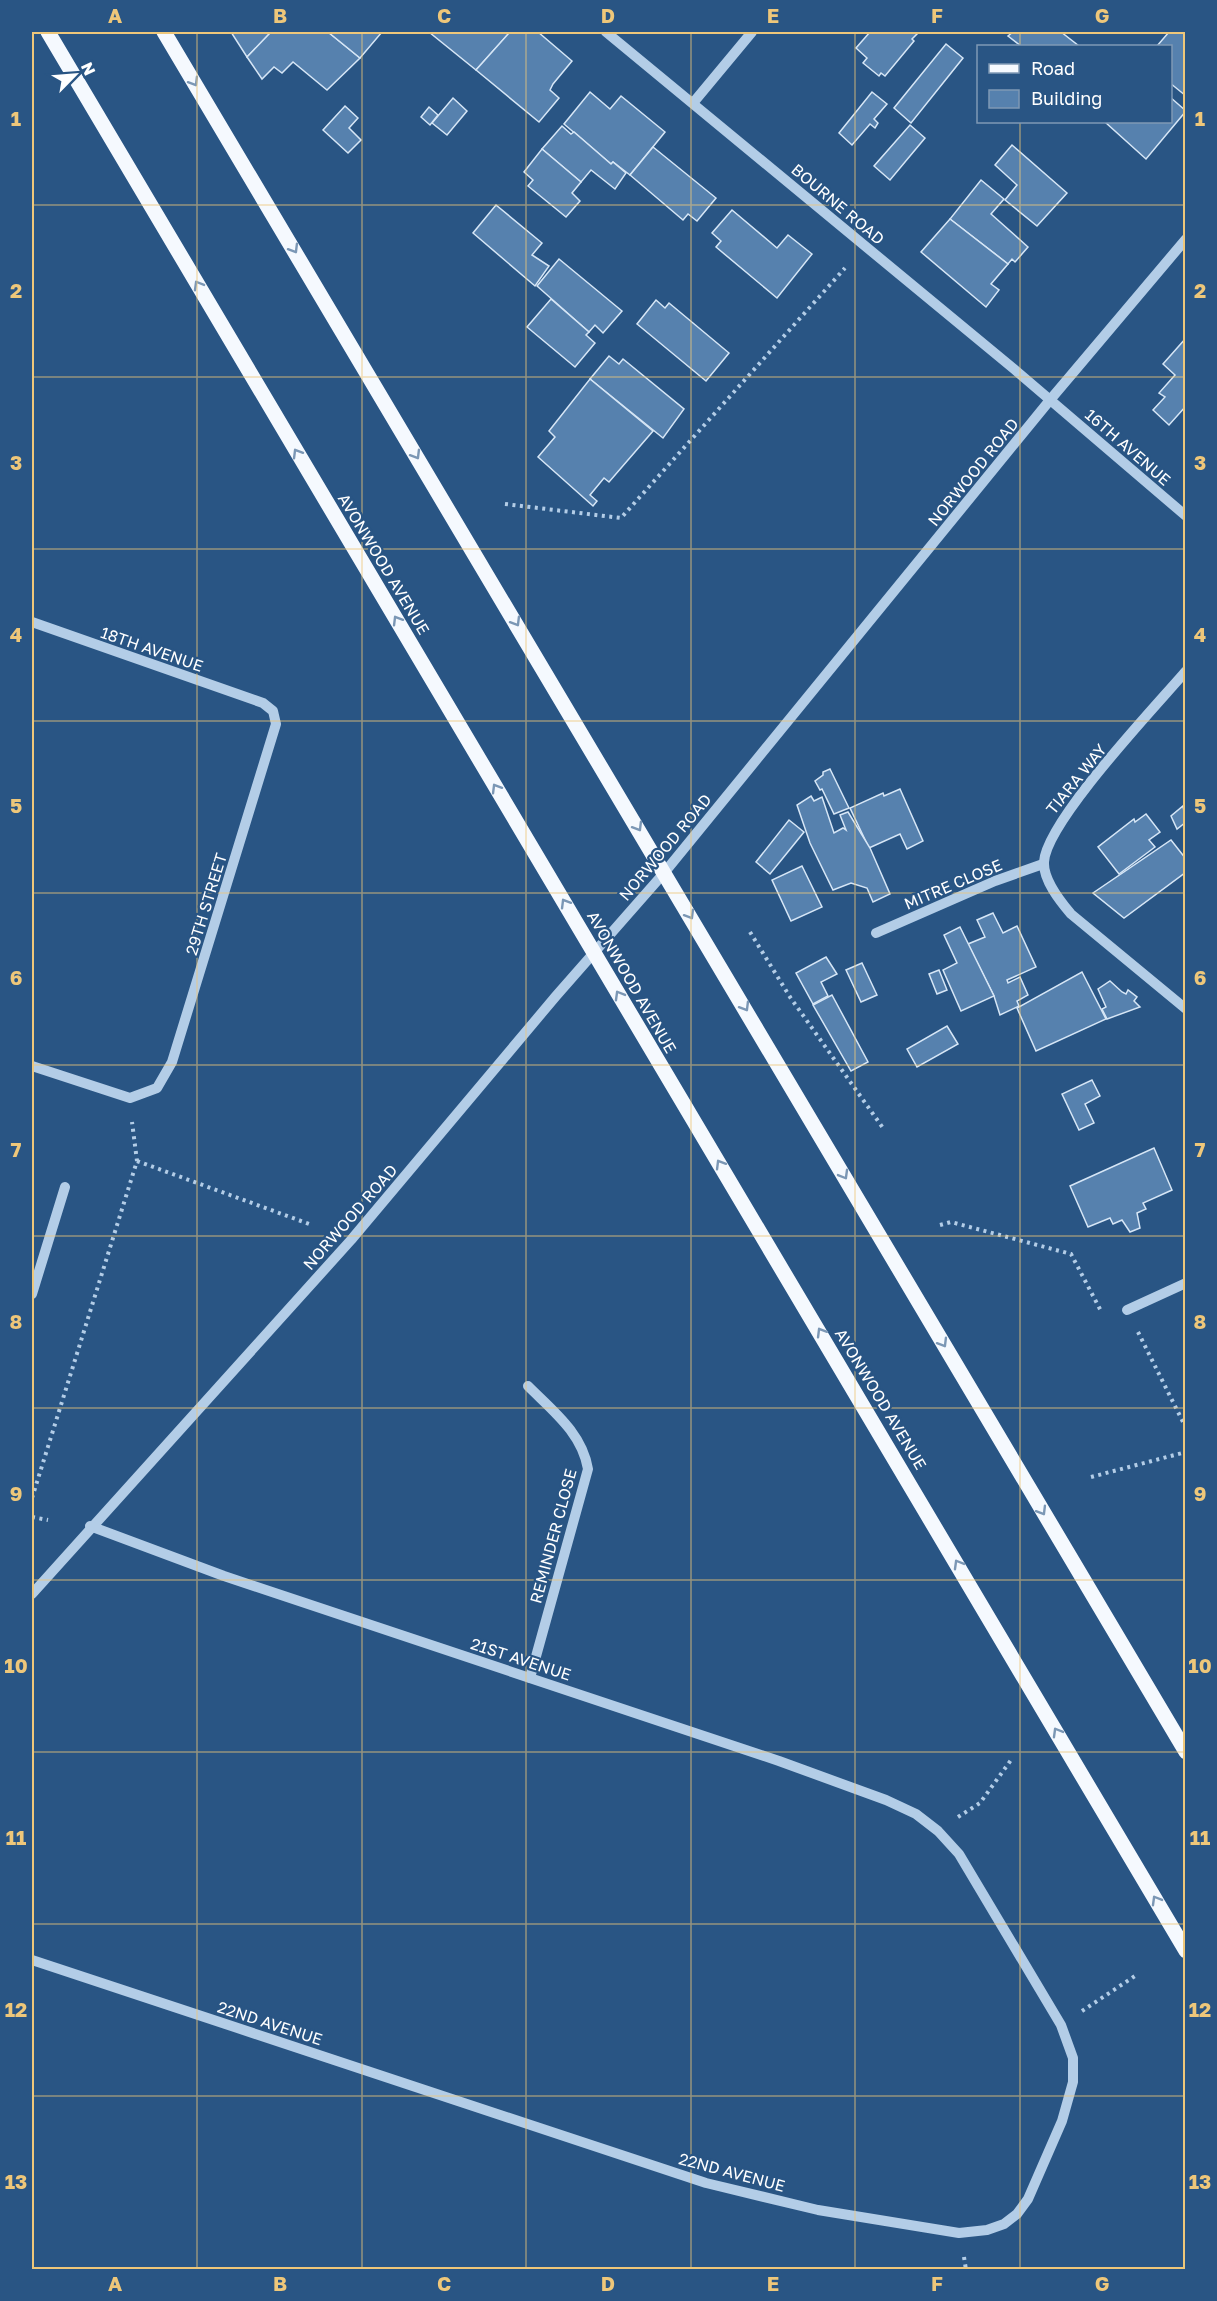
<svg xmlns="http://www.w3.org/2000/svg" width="1217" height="2301" font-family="'Golos Text',sans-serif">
  <rect width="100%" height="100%" fill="#295584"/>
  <!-- building -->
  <g fill="#5681ae" stroke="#d6e6f6" stroke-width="1.5">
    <polygon points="231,32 271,32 247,57"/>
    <polygon points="271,32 328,32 360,58 327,90 293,62 282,73 274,67 262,79 247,57"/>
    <polygon points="328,32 382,32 360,58"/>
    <polygon points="429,32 510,32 476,70"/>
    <polygon points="510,32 538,32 572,61 553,84 550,90 559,98 539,122 476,70"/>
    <polygon points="870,32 919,32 912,39 914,41 885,76 881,73 879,76 863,63 867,58 856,48"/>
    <polygon points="1013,32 1061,32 1079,46 1021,46 1008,36"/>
    <polygon points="1169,32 1186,32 1186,96 1170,83 1170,46 1157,46"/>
    <polygon points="946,44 963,58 911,123 894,108"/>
    <polygon points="590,92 610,109 621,96 665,132 630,175 613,162 611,164 564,124"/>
    <polygon points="872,92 887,104 874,119 878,123 875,128 870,124 852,145 839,133"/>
    <polygon points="1170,97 1186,111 1146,159 1105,122 1170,122"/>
    <polygon points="453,98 467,111 447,135 432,123"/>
    <polygon points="345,106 358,118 349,128 361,140 348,153 323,130"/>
    <polygon points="429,107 438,115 430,125 421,117"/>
    <polygon points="910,125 925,138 890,180 874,166"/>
    <polygon points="562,126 571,134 574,132 611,164 613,162 626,173 615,189 591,170 581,182 542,149"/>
    <polygon points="1012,145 1067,193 1037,226 1005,200 1017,185 995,165"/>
    <polygon points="653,147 716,198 697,221 688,214 683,220 630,175"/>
    <polygon points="542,149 581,182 572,193 580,201 566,217 528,186 533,180 524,172"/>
    <polygon points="981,180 1004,199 991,214 1028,247 1015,262 1012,259 1008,264 950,219"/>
    <polygon points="496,205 542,243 532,255 549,266 535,286 473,233"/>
    <polygon points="732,210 777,248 788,235 812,254 777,298 716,247 721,241 712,233"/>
    <polygon points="950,219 1008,264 991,284 999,290 986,307 921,252"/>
    <polygon points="559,259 622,311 603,333 595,325 589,332 537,286"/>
    <polygon points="551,299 589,332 586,335 595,343 575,367 527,327"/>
    <polygon points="656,300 665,308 669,303 729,353 706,381 637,324"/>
    <polygon points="1186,338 1186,406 1169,425 1153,410 1165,397 1159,393 1175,375 1163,364"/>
    <polygon points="609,356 619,364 623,359 684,409 663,438 590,379"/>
    <polygon points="590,379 653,431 609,482 604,478 590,495 597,501 593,506 538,457 555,437 549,431"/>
    <polygon points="830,769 849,808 834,814 822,789 820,790 815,781 823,775 823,772"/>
    <polygon points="900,789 923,841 907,849 900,834 869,848 850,808 883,793 884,796"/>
    <polygon points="811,796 814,801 822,797 834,833 843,828 846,830 840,815 848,812 870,848 890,894 873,902 867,888 851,883 833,890 810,843 797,805"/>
    <polygon points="1183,806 1186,822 1177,829 1171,816"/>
    <polygon points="1146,814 1160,832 1149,840 1155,847 1119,874 1098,847 1134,819 1135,822"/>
    <polygon points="789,820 804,832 770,874 756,862"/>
    <polygon points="1171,840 1186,859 1186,872 1124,918 1093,893"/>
    <polygon points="802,866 822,907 791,921 772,880"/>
    <polygon points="993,913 1003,933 1017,926 1036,967 1007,980 1008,983 1020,977 1028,995 1017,1001 1019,1006 1000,1015 994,996 968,944 985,937 977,920"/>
    <polygon points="960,927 994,996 961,1011 943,970 957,963 944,935"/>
    <polygon points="826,957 837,974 821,982 828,996 813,1004 796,973"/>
    <polygon points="862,963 877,995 861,1002 846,970"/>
    <polygon points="939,970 947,990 937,994 929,974"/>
    <polygon points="1082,972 1106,1019 1036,1051 1017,1008"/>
    <polygon points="1110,981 1122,992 1126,994 1128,990 1137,997 1134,1001 1140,1007 1107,1019 1102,1009 1106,1007 1098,989"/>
    <polygon points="832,995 868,1062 851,1071 813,1005"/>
    <polygon points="947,1026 958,1044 917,1067 907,1049"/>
    <polygon points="1092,1080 1100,1096 1085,1104 1094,1123 1079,1130 1062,1094"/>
    <polygon points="1154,1148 1172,1190 1143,1203 1146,1209 1137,1213 1140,1228 1130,1232 1122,1220 1113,1224 1110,1218 1088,1227 1070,1186"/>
  </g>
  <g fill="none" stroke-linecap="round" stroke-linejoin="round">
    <!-- path -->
    <g stroke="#b3cde7" stroke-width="4" stroke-dasharray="3 4.5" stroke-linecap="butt">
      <polyline points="505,504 621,518 845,268"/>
      <polyline points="750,932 790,997 883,1128"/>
      <polyline points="137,1161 312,1225"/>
      <polyline points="940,1225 951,1222 1071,1254 1101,1311"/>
      <polyline points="1138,1332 1186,1428"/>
      <polyline points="1091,1477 1186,1452"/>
      <polyline points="32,1498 137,1161 132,1122"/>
      <polyline points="32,1517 48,1520"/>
      <polyline points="958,1817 980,1803 1011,1760"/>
      <polyline points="1082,2011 1138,1974"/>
      <polyline points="964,2257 966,2270"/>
    </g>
    <!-- minor -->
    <g stroke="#b3cde7" stroke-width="10">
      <polyline points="606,32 1014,369 1186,516"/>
      <polyline points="693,103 752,32"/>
      <polyline points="32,622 263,703 273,711 276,724 172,1062 157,1088 130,1098 32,1066"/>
      <path d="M1186,671C1155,707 1046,822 1044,862C1043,880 1060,901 1071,914L1186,1009"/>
      <polyline points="876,933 995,881 1043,864"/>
      <polyline points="32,1294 65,1187"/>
      <polyline points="1127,1310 1186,1283"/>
      <path d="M528,1386C553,1411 582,1433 588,1469L530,1678"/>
      <polyline points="32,1594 351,1240 556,996 664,873 1050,400 1186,239"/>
      <polyline points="32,1960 706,2183 818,2210 959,2233 987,2230 1004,2224 1017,2214 1028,2199 1062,2121 1073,2082 1073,2058 1061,2025 959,1854 938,1831 916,1814 886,1800 779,1761 224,1576 90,1526"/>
    </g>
    <!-- major -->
    <g stroke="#f5f9fe" stroke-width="15">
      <polyline points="48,32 1186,1951"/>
      <polyline points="164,32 1186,1752"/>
    </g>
  </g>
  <!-- one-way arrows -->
  <defs><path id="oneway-chevron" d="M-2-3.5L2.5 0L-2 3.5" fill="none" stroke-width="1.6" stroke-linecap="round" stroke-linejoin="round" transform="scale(1.5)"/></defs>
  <g stroke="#7b97b5">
    <use href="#oneway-chevron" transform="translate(194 82) rotate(59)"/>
    <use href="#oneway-chevron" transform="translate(294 249) rotate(59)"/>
    <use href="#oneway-chevron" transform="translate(198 285) rotate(-120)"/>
    <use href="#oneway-chevron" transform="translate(297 453) rotate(-121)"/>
    <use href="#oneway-chevron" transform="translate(416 455) rotate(59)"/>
    <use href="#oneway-chevron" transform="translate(397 620) rotate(-121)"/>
    <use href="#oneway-chevron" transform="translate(516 622) rotate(59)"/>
    <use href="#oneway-chevron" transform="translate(496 788) rotate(-121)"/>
    <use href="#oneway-chevron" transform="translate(638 827) rotate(59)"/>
    <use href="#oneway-chevron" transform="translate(565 903) rotate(-121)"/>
    <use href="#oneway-chevron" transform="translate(690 915) rotate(59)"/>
    <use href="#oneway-chevron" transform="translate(619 995) rotate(-120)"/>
    <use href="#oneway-chevron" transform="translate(745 1007) rotate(59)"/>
    <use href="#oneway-chevron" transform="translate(720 1164) rotate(-121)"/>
    <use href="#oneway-chevron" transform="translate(844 1175) rotate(60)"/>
    <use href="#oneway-chevron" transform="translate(821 1332) rotate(-121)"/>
    <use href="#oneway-chevron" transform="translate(943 1343) rotate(59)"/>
    <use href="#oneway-chevron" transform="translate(1042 1511) rotate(59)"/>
    <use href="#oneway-chevron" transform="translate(958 1564) rotate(-120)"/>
    <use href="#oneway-chevron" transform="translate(1057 1732) rotate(-120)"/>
    <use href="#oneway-chevron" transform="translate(1156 1900) rotate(-120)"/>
  </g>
  <!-- grid -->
  <path fill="none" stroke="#eec77a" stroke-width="1.5" stroke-opacity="0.55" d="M197,32V2270M362,32V2270M526,32V2270M691,32V2270M855,32V2270M1020,32V46M1020,122V2270M32,205H1186M32,377H1186M32,549H1186M32,721H1186M32,893H1186M32,1065H1186M32,1236H1186M32,1408H1186M32,1580H1186M32,1752H1186M32,1924H1186M32,2096H1186"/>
  <g text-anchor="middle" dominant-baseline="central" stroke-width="4.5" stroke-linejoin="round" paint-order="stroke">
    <!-- street labels -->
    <g font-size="16" fill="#fff" stroke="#295584">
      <text transform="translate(838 204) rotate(40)">BOURNE ROAD</text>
      <text transform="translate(1128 447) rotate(41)">16TH AVENUE</text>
      <text transform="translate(973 472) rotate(-51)">NORWOOD ROAD</text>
      <text transform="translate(384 564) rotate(59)">AVONWOOD AVENUE</text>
      <text transform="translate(152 649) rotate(19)">18TH AVENUE</text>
      <text transform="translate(1076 779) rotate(-51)">TIARA WAY</text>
      <text transform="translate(665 847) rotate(-50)">NORWOOD ROAD</text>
      <text transform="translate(953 884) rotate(-23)">MITRE CLOSE</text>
      <text transform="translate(206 904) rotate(-73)">29TH STREET</text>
      <text transform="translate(632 982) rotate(60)">AVONWOOD AVENUE</text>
      <text transform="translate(350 1217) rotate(-49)">NORWOOD ROAD</text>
      <text transform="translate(881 1399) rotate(59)">AVONWOOD AVENUE</text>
      <text transform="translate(553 1536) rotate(-75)">REMINDER CLOSE</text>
      <text transform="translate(521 1659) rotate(18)">21ST AVENUE</text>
      <text transform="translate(270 2023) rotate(18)">22ND AVENUE</text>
      <text transform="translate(732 2172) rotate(15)">22ND AVENUE</text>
    </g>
  </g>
  <!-- border -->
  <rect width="1217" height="2301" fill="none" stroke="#295584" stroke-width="66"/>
  <!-- legend -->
  <rect x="977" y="45" width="195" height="78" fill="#295584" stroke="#7f99b5" stroke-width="1.5"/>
  <rect x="989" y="64" width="30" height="9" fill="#f5f9fe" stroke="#7f99b5" stroke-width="1.5"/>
  <text x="1031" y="75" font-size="18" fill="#ffffff">Road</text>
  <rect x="989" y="90" width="30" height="18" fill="#5681ae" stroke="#7f99b5" stroke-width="1.5"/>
  <text x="1031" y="105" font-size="18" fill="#ffffff">Building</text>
  <!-- north arrow -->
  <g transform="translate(75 75) rotate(65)" stroke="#295584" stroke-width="4.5" paint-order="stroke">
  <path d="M0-4.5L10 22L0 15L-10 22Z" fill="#ffffff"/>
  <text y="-9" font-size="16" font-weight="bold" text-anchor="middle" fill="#ffffff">N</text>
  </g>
  <rect x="33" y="33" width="1151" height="2235" fill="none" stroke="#eec77a" stroke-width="2"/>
  <g font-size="20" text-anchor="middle" font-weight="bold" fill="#eec77a">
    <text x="115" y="23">A</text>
    <text x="280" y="23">B</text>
    <text x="444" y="23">C</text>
    <text x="608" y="23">D</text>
    <text x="773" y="23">E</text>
    <text x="937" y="23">F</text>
    <text x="1102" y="23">G</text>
    <text x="16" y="126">1</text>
    <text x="1200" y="126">1</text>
    <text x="16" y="298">2</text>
    <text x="1200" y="298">2</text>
    <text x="16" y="470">3</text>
    <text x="1200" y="470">3</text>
    <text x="16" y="642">4</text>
    <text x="1200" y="642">4</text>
    <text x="16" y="813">5</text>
    <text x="1200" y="813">5</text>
    <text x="16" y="985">6</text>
    <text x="1200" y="985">6</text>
    <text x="16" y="1157">7</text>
    <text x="1200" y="1157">7</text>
    <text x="16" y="1329">8</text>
    <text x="1200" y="1329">8</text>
    <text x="16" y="1501">9</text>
    <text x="1200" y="1501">9</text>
    <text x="16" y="1673">10</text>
    <text x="1200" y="1673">10</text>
    <text x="16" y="1845">11</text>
    <text x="1200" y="1845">11</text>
    <text x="16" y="2017">12</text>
    <text x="1200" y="2017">12</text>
    <text x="16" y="2189">13</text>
    <text x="1200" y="2189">13</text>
    <text x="115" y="2291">A</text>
    <text x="280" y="2291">B</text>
    <text x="444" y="2291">C</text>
    <text x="608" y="2291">D</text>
    <text x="773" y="2291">E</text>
    <text x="937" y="2291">F</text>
    <text x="1102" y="2291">G</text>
  </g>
</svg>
